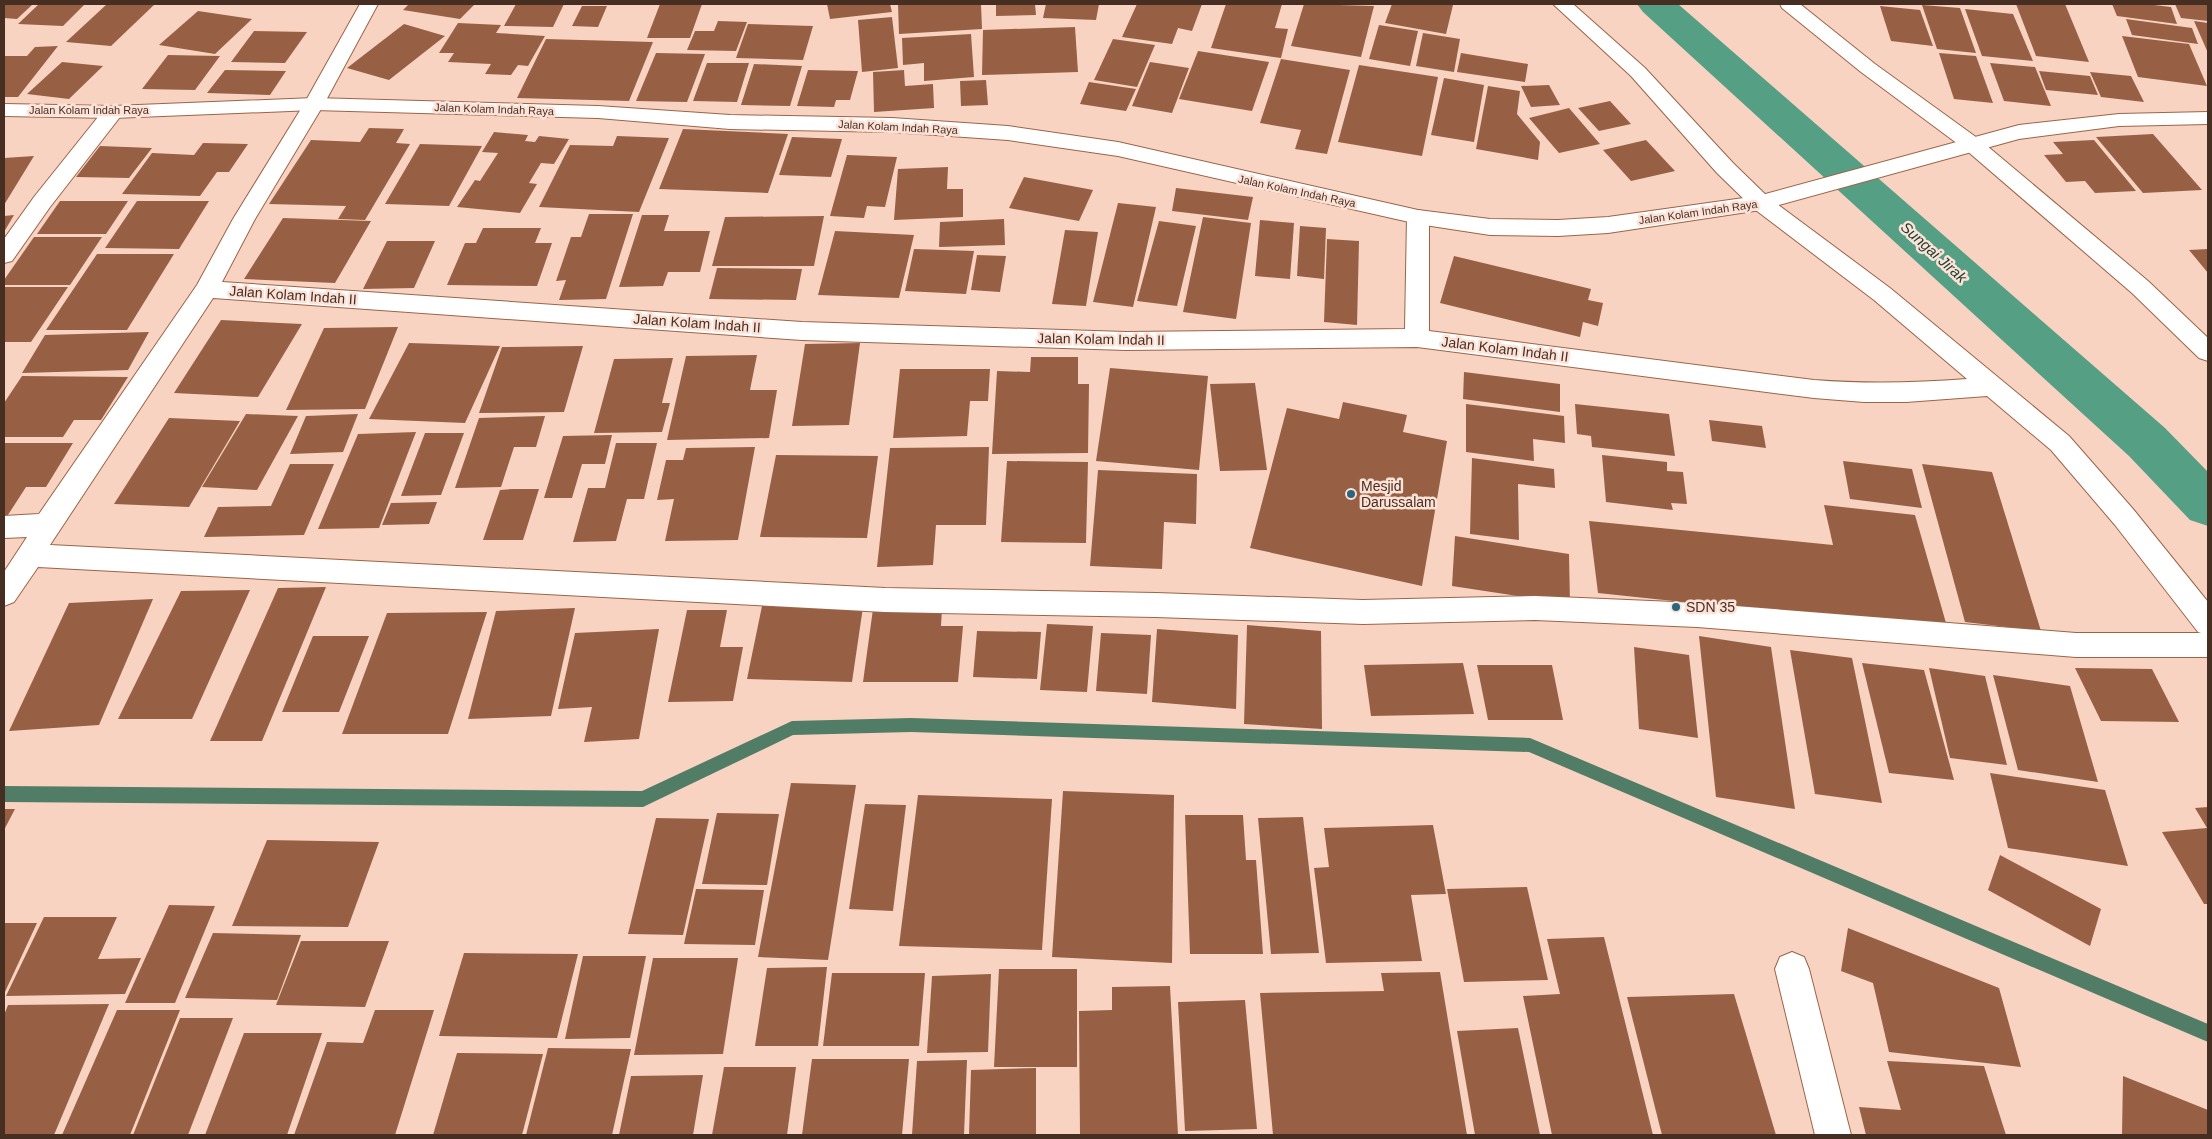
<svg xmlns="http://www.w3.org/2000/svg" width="2212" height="1139" font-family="Arial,sans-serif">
  <rect width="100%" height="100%" fill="#f9d3c1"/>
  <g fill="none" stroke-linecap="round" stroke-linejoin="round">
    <!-- stream -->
    <polygon fill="#517d67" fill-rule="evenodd" points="911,718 1530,738 2208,1024 2208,1042 1529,752 911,732 793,735 643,807 4,802 4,786 642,791 792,721"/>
    <!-- canal -->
    <polygon fill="#559f84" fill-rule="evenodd" points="1637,4 1678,4 2165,428 2208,472 2208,526 2190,520 2129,456 1643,12"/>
  </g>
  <!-- building -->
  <g fill="#976044">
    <polygon points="4,4 33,4 17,19 4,18"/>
    <polygon points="39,4 85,4 63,26 18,24"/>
    <polygon points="107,4 155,4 111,46 66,42"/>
    <polygon points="409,4 475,4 460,19 403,10"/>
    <polygon points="516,4 564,4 553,27 504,26"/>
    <polygon points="660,4 702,4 690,38 647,38"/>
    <polygon points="827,4 890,4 892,12 830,19"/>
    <polygon points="898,4 981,4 982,29 899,34"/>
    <polygon points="996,4 1035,4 1036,15 996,16"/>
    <polygon points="1046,4 1099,4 1096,20 1043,18"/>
    <polygon points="1137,4 1202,4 1192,31 1178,28 1172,44 1122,37"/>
    <polygon points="1226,4 1282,4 1275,28 1288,29 1281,58 1211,48"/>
    <polygon points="1304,4 1374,6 1361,57 1291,46"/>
    <polygon points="1392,4 1453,5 1446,34 1385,23"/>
    <polygon points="2016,4 2065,4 2089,62 2036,56"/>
    <polygon points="2112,4 2146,4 2171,7 2177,24 2117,16"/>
    <polygon points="2175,4 2208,4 2208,21 2181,18"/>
    <polygon points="1922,5 1960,8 1976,53 1937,49"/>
    <polygon points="582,6 607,6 598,27 572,26"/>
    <polygon points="1880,6 1920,10 1933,46 1891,41"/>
    <polygon points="1965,9 2013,14 2033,61 1982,56"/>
    <polygon points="198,11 252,19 215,54 159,45"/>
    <polygon points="892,17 898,68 862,72 858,20"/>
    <polygon points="2126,19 2192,28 2198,44 2132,35"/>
    <polygon points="718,21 747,22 736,51 687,50 695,31 714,31"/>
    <polygon points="2194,21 2208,23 2208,53"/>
    <polygon points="458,23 501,25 496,33 545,36 528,66 518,65 511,75 485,74 491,64 448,62 454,53 439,53"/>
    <polygon points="404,24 445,36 389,80 347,68"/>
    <polygon points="748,24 813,26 803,60 736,58"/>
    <polygon points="1379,25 1418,31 1410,66 1369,59"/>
    <polygon points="1075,27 1078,72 982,75 983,30"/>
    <polygon points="254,31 307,32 285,63 231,62"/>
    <polygon points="1423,33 1460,39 1454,72 1416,66"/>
    <polygon points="971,34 974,77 924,81 924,63 903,65 902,38"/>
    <polygon points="2122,36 2189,44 2207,86 2138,77"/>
    <polygon points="546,39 653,42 629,101 517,98"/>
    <polygon points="1113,39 1155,45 1137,87 1094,80"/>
    <polygon points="58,46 18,97 4,97 4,56 27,56 35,47"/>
    <polygon points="1198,51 1269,62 1252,111 1179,99"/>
    <polygon points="656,53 705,54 687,102 636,101"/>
    <polygon points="1461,53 1528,64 1525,82 1457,72"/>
    <polygon points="1939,53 1976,56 1993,103 1954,99"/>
    <polygon points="168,55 220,56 195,90 142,89"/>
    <polygon points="1281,59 1350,70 1327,154 1295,149 1301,130 1260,123"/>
    <polygon points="62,62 103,66 69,99 27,94"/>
    <polygon points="1150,62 1189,68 1172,113 1132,106"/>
    <polygon points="707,63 749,63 737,102 693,101"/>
    <polygon points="1990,63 2035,67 2051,106 2004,101"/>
    <polygon points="754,64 802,66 790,106 741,105"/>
    <polygon points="1359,65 1438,77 1422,156 1338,142"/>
    <polygon points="225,70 286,71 270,95 207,93"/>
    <polygon points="808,70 858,71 850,100 836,100 834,107 797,106"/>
    <polygon points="904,70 905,86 933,84 934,108 874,112 873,72"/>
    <polygon points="2039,71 2090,76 2098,95 2046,90"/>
    <polygon points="2090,72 2131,76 2144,102 2101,97"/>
    <polygon points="1444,78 1484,85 1474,142 1431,135"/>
    <polygon points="986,80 988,105 961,106 960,81"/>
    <polygon points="1089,82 1136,89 1126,111 1080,104"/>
    <polygon points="1549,85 1560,105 1531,107 1521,86"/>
    <polygon points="1488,86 1520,91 1517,114 1540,142 1538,160 1476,149"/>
    <polygon points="1610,101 1631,124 1599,131 1578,108"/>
    <polygon points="1569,108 1600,144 1559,153 1529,118"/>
    <polygon points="369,128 404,129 396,143 410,144 365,220 338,219 346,206 269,204 311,140 360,142"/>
    <polygon points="683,129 788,134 768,193 659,189"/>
    <polygon points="494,132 528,135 525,141 535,142 539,136 569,139 554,164 541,163 529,183 537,184 520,213 457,207 475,180 480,181 498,153 482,152"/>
    <polygon points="2153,134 2202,190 2143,193 2096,137"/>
    <polygon points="617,136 669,138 639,212 539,207 570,145 613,146"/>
    <polygon points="792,137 842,139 831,177 779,175"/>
    <polygon points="1646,140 1675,171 1631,181 1603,150"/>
    <polygon points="2094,140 2136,191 2095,193 2085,181 2066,182 2044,155 2063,154 2053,142"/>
    <polygon points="203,143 248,144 229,172 217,172 200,196 122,194 152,153 194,155"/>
    <polygon points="420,144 482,146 449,206 385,204"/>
    <polygon points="100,146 152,148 129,178 76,177"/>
    <polygon points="847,155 897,157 885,207 867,206 864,218 830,216"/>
    <polygon points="34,156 4,205 4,158"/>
    <polygon points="948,167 947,189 963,189 963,217 894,220 898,169"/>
    <polygon points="1024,177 1093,190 1079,221 1009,208"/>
    <polygon points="1176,188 1253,197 1248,220 1172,211"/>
    <polygon points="60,201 128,201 106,234 37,234"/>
    <polygon points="137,201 209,201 179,249 105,248"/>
    <polygon points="1118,203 1156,207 1133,307 1093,302"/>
    <polygon points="589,214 633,214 606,299 559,300 566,280 556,281 571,237 581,237"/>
    <polygon points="14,215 4,232 4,216"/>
    <polygon points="642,215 669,215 664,231 710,231 700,272 668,272 663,286 619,287"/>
    <polygon points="824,216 814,266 712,266 725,217"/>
    <polygon points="1203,217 1251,223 1236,319 1183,312"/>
    <polygon points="283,218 371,221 335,283 244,279"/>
    <polygon points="1004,219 1005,245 939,247 940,222"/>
    <polygon points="1260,220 1294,223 1290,279 1255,276"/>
    <polygon points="1159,221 1196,226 1177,306 1137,301"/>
    <polygon points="1300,226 1326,228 1324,279 1297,276"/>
    <polygon points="483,228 541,228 535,243 552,243 537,286 447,285 465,243 476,243"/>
    <polygon points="1065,230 1098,232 1086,306 1052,304"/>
    <polygon points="835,231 914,235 899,298 818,295"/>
    <polygon points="34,237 102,237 70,285 4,285 4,280"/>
    <polygon points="1327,239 1359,241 1357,325 1324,322"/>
    <polygon points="387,241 435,241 414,288 363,289"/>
    <polygon points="914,249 974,251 966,294 905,291"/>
    <polygon points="2208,249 2208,273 2189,250"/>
    <polygon points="97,254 174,254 127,330 46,330"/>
    <polygon points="977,255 1006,256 1000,292 971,290"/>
    <polygon points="1454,256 1591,289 1588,300 1603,303 1598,326 1583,322 1580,337 1440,303"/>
    <polygon points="717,268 802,269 796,300 709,299"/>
    <polygon points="4,287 68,287 31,342 4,342"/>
    <polygon points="221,320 302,324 258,397 174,393"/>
    <polygon points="398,327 365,409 286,410 324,328"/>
    <polygon points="149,332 128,370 22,373 45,335"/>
    <polygon points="409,343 500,346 465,423 369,419"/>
    <polygon points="860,343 849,425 792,426 805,344"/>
    <polygon points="583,346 564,412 479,413 502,347"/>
    <polygon points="757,355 750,390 777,390 769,438 667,440 686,356"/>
    <polygon points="1031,357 1078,357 1078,384 1089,384 1088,453 992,454 997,371 1030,372"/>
    <polygon points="673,358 662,403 670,403 662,432 594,433 614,359"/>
    <polygon points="1110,368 1208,376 1199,470 1096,461"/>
    <polygon points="900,369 990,369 988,401 970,401 967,436 893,438"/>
    <polygon points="1464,372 1560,384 1560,412 1463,399"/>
    <polygon points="22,376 128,377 101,420 74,420 63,437 4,437 4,403"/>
    <polygon points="1255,383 1267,470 1220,471 1210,384"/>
    <polygon points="1343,402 1407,415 1403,432 1447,441 1422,586 1250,548 1287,408 1339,419"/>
    <polygon points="1466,404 1564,416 1565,443 1533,439 1534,461 1466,452"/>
    <polygon points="1575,404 1669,414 1675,456 1592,447 1591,436 1577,434"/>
    <polygon points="246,414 298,416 257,490 202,487"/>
    <polygon points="358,414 343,452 290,454 306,416"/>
    <polygon points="545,416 536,447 514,447 501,487 455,488 479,418"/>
    <polygon points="169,418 240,421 189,507 114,504"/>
    <polygon points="1709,420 1762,426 1766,448 1712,441"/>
    <polygon points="416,432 379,528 318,529 358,434"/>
    <polygon points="425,433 464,433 441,495 401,496"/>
    <polygon points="612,435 605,464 582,464 572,498 544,498 563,436"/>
    <polygon points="4,443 73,443 46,487 26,487 6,518 4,518"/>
    <polygon points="616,443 657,443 644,499 627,499 616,541 573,542 588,488 605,488"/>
    <polygon points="755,447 738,540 665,541 674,499 657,500 666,460 683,460 686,448"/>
    <polygon points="989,447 986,525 936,525 933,565 877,567 890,448"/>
    <polygon points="776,455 878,456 867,538 760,537"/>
    <polygon points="1602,455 1667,462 1667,471 1683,472 1687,504 1671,503 1673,510 1606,502"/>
    <polygon points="1472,458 1554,469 1555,488 1518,484 1519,540 1470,534"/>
    <polygon points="1007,461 1088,462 1086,543 1001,542"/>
    <polygon points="1843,461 1912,469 1922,508 1850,499"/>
    <polygon points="290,464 334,464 304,535 204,537 218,507 271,506"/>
    <polygon points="1922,464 1992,472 2041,631 1965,622"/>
    <polygon points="1098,470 1197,474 1196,524 1164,522 1162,569 1090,566"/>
    <polygon points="512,489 539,489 523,540 483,540 500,490"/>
    <polygon points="437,502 429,524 382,525 391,503"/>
    <polygon points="1824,505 1915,515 1948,630 1598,593 1589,521 1833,545"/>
    <polygon points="1455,536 1569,554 1570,604 1452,586"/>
    <polygon points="326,587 262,741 210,741 278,588"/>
    <polygon points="250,590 192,719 118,719 181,591"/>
    <polygon points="153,599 99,725 9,731 69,603"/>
    <polygon points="762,606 863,607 852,682 747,679"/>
    <polygon points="575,608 551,716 468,719 496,611"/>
    <polygon points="873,609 942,609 941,626 963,626 958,682 863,682"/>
    <polygon points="687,610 727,610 720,647 743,647 733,701 668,702"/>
    <polygon points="487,612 448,734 342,734 387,613"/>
    <polygon points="1047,624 1093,626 1087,692 1040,690"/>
    <polygon points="1247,625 1321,631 1322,729 1244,724"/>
    <polygon points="659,629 639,739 584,742 592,707 558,709 575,633"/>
    <polygon points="1157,629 1238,635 1236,709 1152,702"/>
    <polygon points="977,631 1041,632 1037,679 973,677"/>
    <polygon points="1101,633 1151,635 1147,694 1096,691"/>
    <polygon points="313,636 369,636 339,712 282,712"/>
    <polygon points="1699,636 1771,647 1795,809 1716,797"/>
    <polygon points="1634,647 1689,655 1698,738 1639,729"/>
    <polygon points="1790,650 1852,658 1882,803 1815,794"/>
    <polygon points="1463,663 1474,714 1371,716 1364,665"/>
    <polygon points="1862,663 1924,670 1954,780 1889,773"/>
    <polygon points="1477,665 1552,665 1563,720 1488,720"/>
    <polygon points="1929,668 1985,676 2007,765 1950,758"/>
    <polygon points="2075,668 2152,669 2179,722 2101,721"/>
    <polygon points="1993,675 2070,686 2098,782 2018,770"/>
    <polygon points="1990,773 2105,790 2128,866 2008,848"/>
    <polygon points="791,783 856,785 828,960 758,957"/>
    <polygon points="1063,791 1174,795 1172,963 1052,957"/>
    <polygon points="918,795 1052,799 1042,950 899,946"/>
    <polygon points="865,804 906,805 893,911 849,909"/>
    <polygon points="2208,807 2208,904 2204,904 2162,832 2207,828 2195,808"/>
    <polygon points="4,809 15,809 4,830"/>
    <polygon points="717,813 779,814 767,885 702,884"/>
    <polygon points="1185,815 1243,815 1246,860 1256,860 1263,954 1190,954"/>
    <polygon points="1303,817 1319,953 1271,954 1258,818"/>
    <polygon points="656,818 709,819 683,935 628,934"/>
    <polygon points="1433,825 1446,894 1411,895 1422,961 1326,963 1314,868 1329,867 1324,828"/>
    <polygon points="267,840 379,842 348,927 232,926"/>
    <polygon points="2000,855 2101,909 2090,946 1988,890"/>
    <polygon points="1527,887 1548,980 1464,982 1447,889"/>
    <polygon points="696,889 764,890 755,945 684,944"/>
    <polygon points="169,905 215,906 175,1003 125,1003"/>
    <polygon points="44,917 117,917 98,959 141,958 125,994 6,996"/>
    <polygon points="4,923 37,923 4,994"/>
    <polygon points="1848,928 1999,988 2021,1067 1889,1052 1873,983 1841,971"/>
    <polygon points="213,933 301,935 277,1000 185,998"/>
    <polygon points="1604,937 1653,1135 1552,1135 1523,996 1560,994 1547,939"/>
    <polygon points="301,941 389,941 365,1007 276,1005"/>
    <polygon points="464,953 578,954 557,1038 439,1036"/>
    <polygon points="583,956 646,956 630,1038 565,1039"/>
    <polygon points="653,958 738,958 723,1054 634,1055"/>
    <polygon points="827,967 818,1046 755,1046 767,968"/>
    <polygon points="999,969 1077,969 1077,1067 994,1067"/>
    <polygon points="1440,972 1467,1135 1273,1135 1260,993 1384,991 1381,973"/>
    <polygon points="832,973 925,973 919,1046 823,1046"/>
    <polygon points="991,974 988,1052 927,1053 932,976"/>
    <polygon points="1170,986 1178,1135 1080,1135 1079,1011 1112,1010 1112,987"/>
    <polygon points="1734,994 1776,1135 1662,1135 1627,997"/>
    <polygon points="1245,1000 1257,1129 1185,1131 1178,1002"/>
    <polygon points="109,1004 54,1135 4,1135 4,1015 8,1005"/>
    <polygon points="117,1010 180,1010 130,1135 62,1135"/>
    <polygon points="375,1010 434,1010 395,1135 294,1135 327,1042 363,1043"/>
    <polygon points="180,1018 233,1018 188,1135 133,1135"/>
    <polygon points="1518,1028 1540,1135 1475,1135 1457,1031"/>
    <polygon points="244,1033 322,1033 287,1135 205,1135"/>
    <polygon points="548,1048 631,1049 612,1135 526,1135"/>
    <polygon points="457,1053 543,1054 522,1135 433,1135"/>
    <polygon points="812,1059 909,1059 902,1135 802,1135"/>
    <polygon points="967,1060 964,1135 912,1135 917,1061"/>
    <polygon points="1887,1061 1984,1066 2006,1135 1866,1135 1859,1107 1901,1110"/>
    <polygon points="724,1067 796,1067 787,1135 712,1135"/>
    <polygon points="1036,1068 1036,1135 969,1135 971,1070"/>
    <polygon points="703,1075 693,1135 619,1135 631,1076"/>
    <polygon points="2123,1076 2208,1110 2208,1135 2122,1135"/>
  </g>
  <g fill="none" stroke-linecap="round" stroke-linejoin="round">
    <defs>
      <g id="minor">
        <path d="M360,4H378L324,104L255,219L222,282L802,322L1126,332L1405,329L1407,217L1410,212L1418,210L1426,212L1429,217V331L1814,380C1866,384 1915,383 1967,379L1874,300L1753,208L1717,173L1631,76L1553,4H1573L1645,68L1733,163L1769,198L1890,288L2069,436L2133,509L2208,602V657H2076L1697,627L1535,620L1363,624L1156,617L885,612L38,567L14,602L4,606V572L27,537L4,538V516L39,514L197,285L233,219L304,104ZM213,298L802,340L1126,350L1417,347L1814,398L1864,402H1906L1987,396L2051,450L2115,525L2198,632L2201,633H2076L1697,603L1535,596L1363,600L1156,593L885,588L50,545Z"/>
        <polygon points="1780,4 1800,4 1875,64 1980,140 2148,281 2208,338 2208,361 2199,358 2132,293 1966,150 1861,72 1782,8"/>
        <polygon points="113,106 120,107 123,112 120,117 50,207 12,261 4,263 4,239 34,197 106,107"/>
        <polygon points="1792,952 1804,957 1809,969 1851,1135 1815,1135 1775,969 1780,957"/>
      </g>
      <polygon id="tertiary" points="314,98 598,106 730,115 892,118 1008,126 1118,142 1418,210 1490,219 1558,220 1608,217 1758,196 2019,125 2119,114 2208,112 2208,124 2119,126 2019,139 1761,210 1608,233 1558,236 1490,235 1418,224 1118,156 1008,140 892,132 730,129 598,118 314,110 113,118 4,116 4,104 113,106"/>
    </defs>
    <!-- minor casing -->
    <use href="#minor" stroke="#9b6448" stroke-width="2"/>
    <!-- tertiary casing -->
    <use href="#tertiary" stroke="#9b6448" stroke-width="2"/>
    <!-- minor -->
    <use href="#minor" fill="#fff" fill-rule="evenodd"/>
    <!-- tertiary -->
    <use href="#tertiary" fill="#fff" fill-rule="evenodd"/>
  </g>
  <!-- markers -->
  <g fill="#2a667d" stroke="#fde3d7" stroke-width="2">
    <circle cx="1351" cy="494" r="5"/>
    <circle cx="1676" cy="607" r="5"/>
  </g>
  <g text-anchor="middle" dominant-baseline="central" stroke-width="5" stroke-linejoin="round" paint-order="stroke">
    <!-- far-street labels -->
    <g font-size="11" fill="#472e22" stroke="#fde3d7">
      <text transform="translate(494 109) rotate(2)">Jalan Kolam Indah Raya</text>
      <text x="89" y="110">Jalan Kolam Indah Raya</text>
      <text transform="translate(898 127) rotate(3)">Jalan Kolam Indah Raya</text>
      <text transform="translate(1297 191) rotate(12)">Jalan Kolam Indah Raya</text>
      <text transform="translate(1698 212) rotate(-8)">Jalan Kolam Indah Raya</text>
    </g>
    <!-- street labels -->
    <g font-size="14" fill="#472e22" stroke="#fde3d7">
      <text transform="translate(293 295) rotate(4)">Jalan Kolam Indah II</text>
      <text transform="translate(697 323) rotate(4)">Jalan Kolam Indah II</text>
      <text transform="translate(1101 339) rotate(1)">Jalan Kolam Indah II</text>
      <text transform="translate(1505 349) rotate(7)">Jalan Kolam Indah II</text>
    </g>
    <!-- poi labels -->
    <g font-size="14" fill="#472e22" stroke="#fde3d7" text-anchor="start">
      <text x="1361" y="486">Mesjid<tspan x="1361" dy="16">Darussalam</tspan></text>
      <text x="1686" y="607">SDN 35</text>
    </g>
    <!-- water labels -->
    <g font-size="15" font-style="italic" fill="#193c2f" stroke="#fde3d7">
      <text transform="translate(1934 252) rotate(42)">Sungai Jirak</text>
    </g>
  </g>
  <!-- border -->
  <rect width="2212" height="1139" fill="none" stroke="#472e22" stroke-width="10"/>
</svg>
